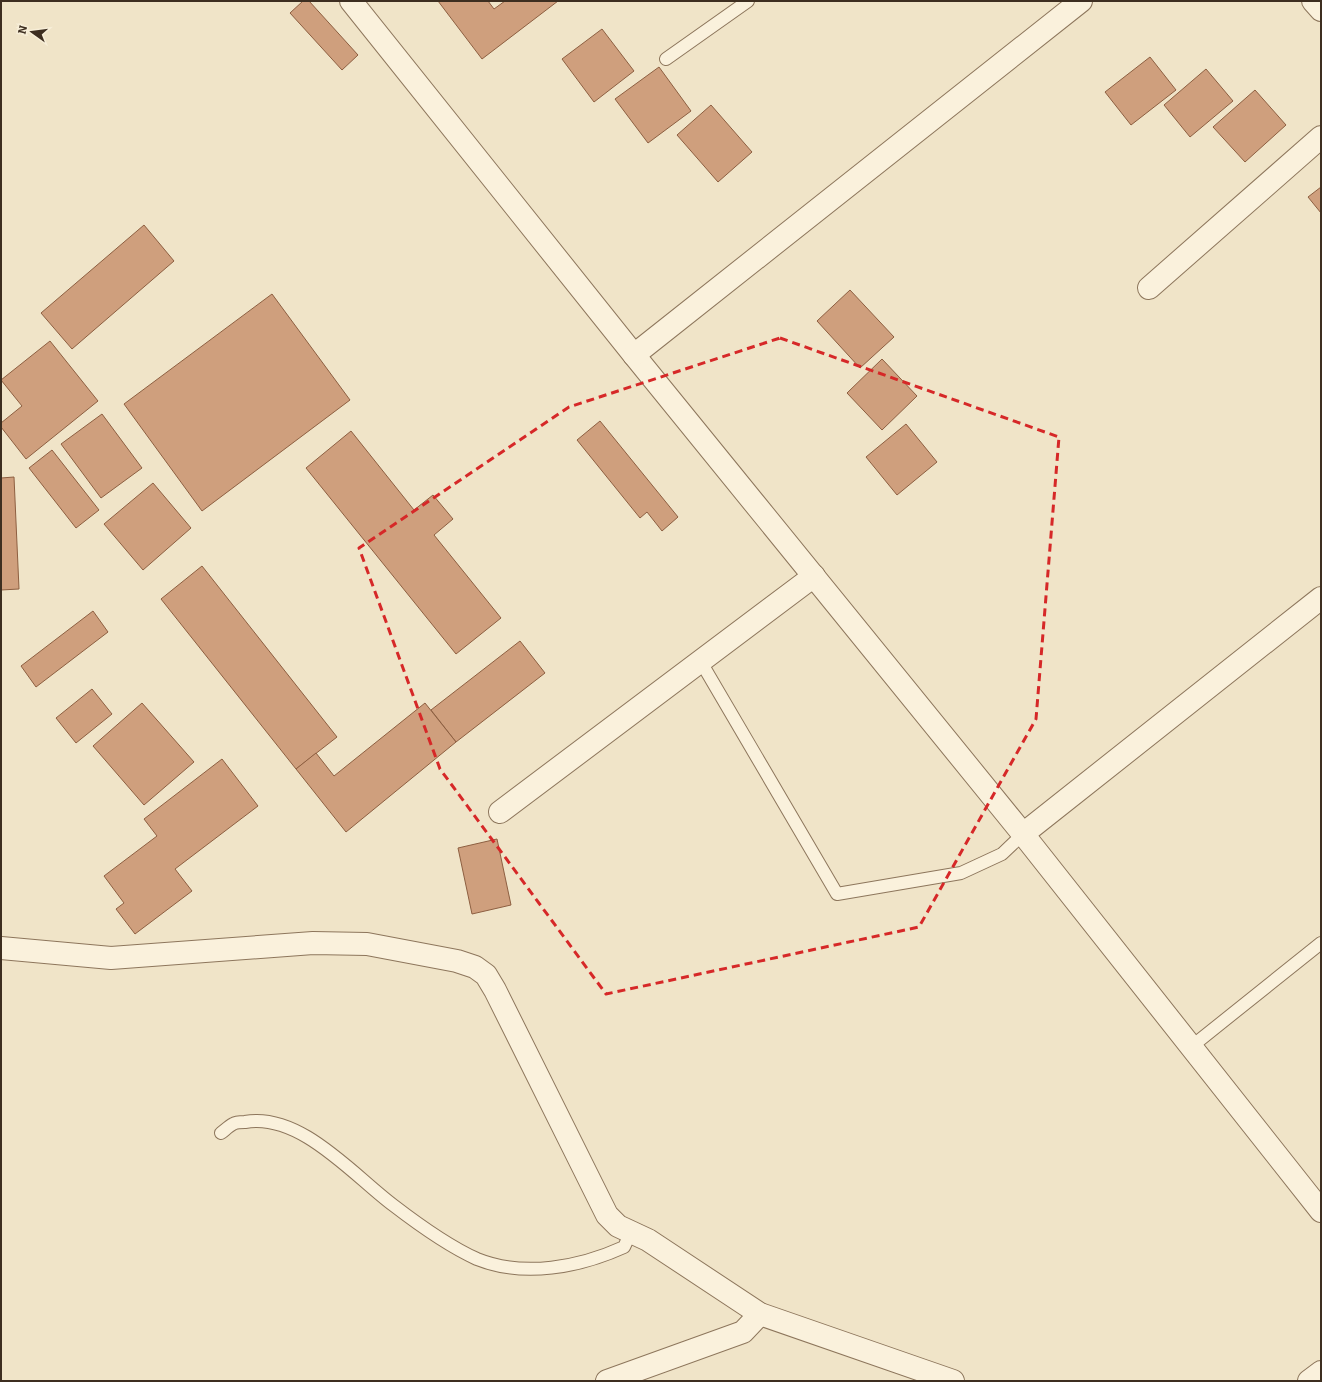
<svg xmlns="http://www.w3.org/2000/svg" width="1322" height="1382" font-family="Bitter,serif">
  <rect width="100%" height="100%" fill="#f0e4c8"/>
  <!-- building -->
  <g fill="#cf9f7d" stroke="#8d5f41">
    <polygon points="303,1 309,1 358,55 342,70 290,13"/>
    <polygon points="438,1 488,1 494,9 505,1 558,1 482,59"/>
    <polygon points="602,29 634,71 594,102 562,59"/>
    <polygon points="1150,57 1176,90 1131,125 1105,92"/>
    <polygon points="659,67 691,111 648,143 615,99"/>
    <polygon points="1206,69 1233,101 1190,137 1164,105"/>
    <polygon points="1255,90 1286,125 1245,162 1213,127"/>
    <polygon points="711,105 752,152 718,182 677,135"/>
    <polygon points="1321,187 1321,213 1308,197"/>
    <polygon points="144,225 174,261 72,349 41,313"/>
    <polygon points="850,290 894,337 860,368 817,321"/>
    <polygon points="272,294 350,400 202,511 124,404"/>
    <polygon points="50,341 98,401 26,459 1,427 1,423 22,406 1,380"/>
    <polygon points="882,359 917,396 882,430 847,393"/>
    <polygon points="102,414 142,468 101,498 61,444"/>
    <polygon points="600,421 678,517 662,531 647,512 640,518 577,440"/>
    <polygon points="906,424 937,462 897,495 866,457"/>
    <polygon points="351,431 414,510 433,495 453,519 434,535 501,618 456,654 306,468"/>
    <polygon points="52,450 99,510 76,528 29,468"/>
    <polygon points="14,477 19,589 1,590 1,478"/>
    <polygon points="153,483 191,528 143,570 104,524"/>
    <polygon points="202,566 337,737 296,769 161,599"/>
    <polygon points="93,611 108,632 36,687 21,666"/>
    <polygon points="520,641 545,673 456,742 431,710"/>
    <polygon points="92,689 112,714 76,743 56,718"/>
    <polygon points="142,703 194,762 144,805 93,746"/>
    <polygon points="425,703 456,742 346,832 296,769 316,753 334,776"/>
    <polygon points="222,759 258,806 175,869 192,891 135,934 116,909 124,903 104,876 157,836 144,819"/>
    <polygon points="497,839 511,905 472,914 458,848"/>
  </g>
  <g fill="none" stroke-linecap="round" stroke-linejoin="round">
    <defs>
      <g id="service">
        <polyline points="666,59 748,1"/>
        <polyline points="701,662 837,894 961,873 1002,854 1023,834"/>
        <polyline points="1191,1047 1321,943"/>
        <path d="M221,1133C225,1130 229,1126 233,1124C236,1122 241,1122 245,1122C300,1112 353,1175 393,1205C419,1225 448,1246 477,1259C524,1278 580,1267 624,1247L631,1232"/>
      </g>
      <g id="minor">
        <polyline points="351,1 634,355 1023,834 1321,1211"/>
        <polyline points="1313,1 1321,10"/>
        <polyline points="1149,288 1321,137"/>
        <polyline points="634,355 1081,1"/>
        <polyline points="500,812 814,576"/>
        <polyline points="1023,834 1321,598"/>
        <polyline points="1,948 111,958 313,943 367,944 457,961 475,967 486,975 495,990 607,1215 618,1226 648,1240 760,1314 953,1381"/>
        <polyline points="607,1381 743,1332 760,1314"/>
        <polyline points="1309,1381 1321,1372"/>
      </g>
    </defs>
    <!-- service casing -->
    <use href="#service" stroke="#8d765c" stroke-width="14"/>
    <!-- minor casing -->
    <use href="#minor" stroke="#8d765c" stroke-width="24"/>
    <!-- service -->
    <use href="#service" stroke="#faf1dc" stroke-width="12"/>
    <!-- minor -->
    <use href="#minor" stroke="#faf1dc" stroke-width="22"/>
  </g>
  <!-- marked area -->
  <path fill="none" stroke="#d62828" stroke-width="3" stroke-dasharray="8 5" stroke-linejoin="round" d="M780,338L1059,437L1036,719L919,927L606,994L440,769L359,548L569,407Z"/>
  <!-- border -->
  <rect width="1322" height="1382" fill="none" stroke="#3d2e20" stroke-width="4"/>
  <!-- north arrow -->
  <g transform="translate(32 32) rotate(284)" stroke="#f7eed8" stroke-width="3" paint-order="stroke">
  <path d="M0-3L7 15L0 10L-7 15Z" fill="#3d2e20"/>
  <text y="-6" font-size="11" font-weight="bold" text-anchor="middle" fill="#3d2e20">N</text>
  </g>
</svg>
